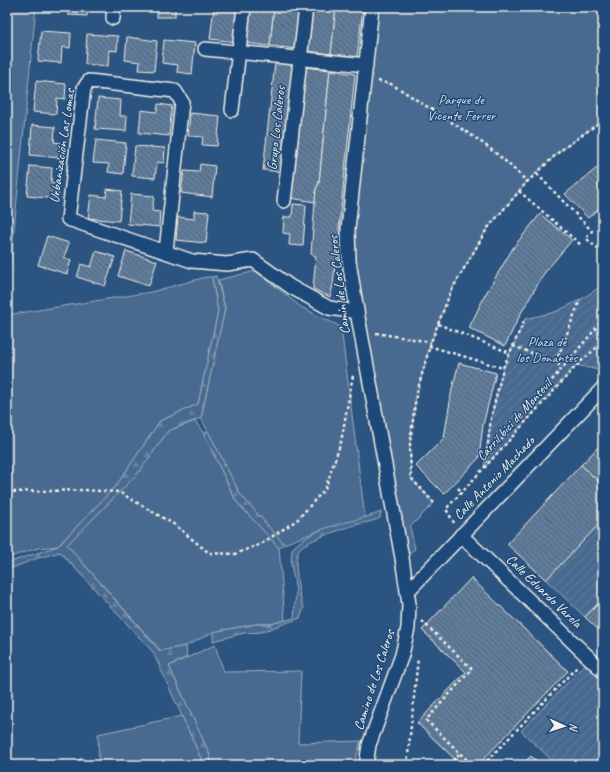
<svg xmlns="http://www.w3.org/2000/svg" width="610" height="772" font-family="Caveat,sans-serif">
  <defs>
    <pattern id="forest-firs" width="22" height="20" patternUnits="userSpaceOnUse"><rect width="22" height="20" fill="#496b90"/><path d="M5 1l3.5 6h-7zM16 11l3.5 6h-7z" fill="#6481a0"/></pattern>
    <pattern id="garden-furrows" width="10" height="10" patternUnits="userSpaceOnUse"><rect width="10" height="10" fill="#496b90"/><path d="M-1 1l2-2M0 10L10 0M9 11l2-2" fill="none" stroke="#6481a0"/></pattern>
    <pattern id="building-back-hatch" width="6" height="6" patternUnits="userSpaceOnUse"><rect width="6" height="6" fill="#5e7b9a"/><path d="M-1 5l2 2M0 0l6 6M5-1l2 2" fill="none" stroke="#556474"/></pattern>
  </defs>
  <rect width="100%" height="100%" fill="#2c5481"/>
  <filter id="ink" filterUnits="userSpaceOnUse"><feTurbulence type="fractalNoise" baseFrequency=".025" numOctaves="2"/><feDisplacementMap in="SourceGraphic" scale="8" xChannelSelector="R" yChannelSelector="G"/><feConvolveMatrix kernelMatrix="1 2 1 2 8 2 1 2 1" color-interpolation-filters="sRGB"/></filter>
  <g filter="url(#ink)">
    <!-- green -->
    <g fill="#496b90" stroke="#9eaebc">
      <polygon points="7,7 36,7 7,300"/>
      <polygon points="372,7 603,7 603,120 560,151 527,182 487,229 451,291 431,342 416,396 410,443 411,478 434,503 410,527 415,549 402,558 349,261"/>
      <polygon points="256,271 301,307 341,327 365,518 318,531 284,544 240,494 201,418 225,308 218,280"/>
      <polygon points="206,277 212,277 218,311 198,404 160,421 116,486 58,546 38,548 7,558 7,315 151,292"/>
      <polygon points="195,421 204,434 236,501 279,548 285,620 271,624 256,624 213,632 186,646 161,651 67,545 139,472 168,431"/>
      <polygon points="215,645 224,672 301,671 298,743 361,741 354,765 212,765 209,753 169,666"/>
      <polygon points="182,716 204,765 99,765 98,734"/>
    </g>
    <!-- forest -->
    <g fill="url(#forest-firs)" stroke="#9eaebc">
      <polygon points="216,276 225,308 201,418 168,431 139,472 67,545 160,651 186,646 187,657 169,666 209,753 212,765 204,765 153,652 60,552 35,559 7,570 7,563 58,546 116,486 160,421 198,404 218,311 212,277"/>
      <polygon points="208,431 240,494 284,544 279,548 236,501 204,434"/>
      <path d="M381,512L380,518C374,521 369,522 363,523C353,525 305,541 300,548C295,555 296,567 297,575C298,588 299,596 304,608L300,618L261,632L244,633L213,641V632L256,624H271L294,618L296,591L291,564L292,549C315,524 351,524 381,512Z"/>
    </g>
    <!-- garden -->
    <g fill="url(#garden-furrows)" stroke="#9eaebc">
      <polygon points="603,285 603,365 598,370 576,365 484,468 491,418 503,368 525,319 555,312 580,300"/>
      <polygon points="603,520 603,599 585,617 546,580"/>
      <polygon points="591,658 603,671 603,765 557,765 521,731"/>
    </g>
    <!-- building -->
    <g fill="url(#building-back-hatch)" stroke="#f4f1e8">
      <polygon points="69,7 88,7 87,16 68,15"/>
      <rect x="157" y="7" width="18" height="10"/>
      <polygon points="214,7 240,7 236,42 210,39"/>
      <polygon points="250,7 274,7 270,46 246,43"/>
      <polygon points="274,7 302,7 297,49 270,46"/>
      <polygon points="311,7 336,7 331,54 306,51"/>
      <polygon points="336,7 363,7 357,57 331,54"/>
      <polygon points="41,31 71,33 70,48 62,47 61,63 38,61"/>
      <polygon points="87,34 118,36 117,51 109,50 108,66 85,64"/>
      <polygon points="127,37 157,41 154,71 139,70 140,62 125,60"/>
      <polygon points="164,40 195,43 192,74 177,72 178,65 162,63"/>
      <polygon points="275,63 295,65 283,172 263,170"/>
      <polygon points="304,67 330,70 319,183 316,189 315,202 290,198"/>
      <polygon points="330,70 355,74 333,285 330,297 313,289 316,256 311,254 316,189 319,183"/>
      <polygon points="36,81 66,84 65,99 57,98 56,114 33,112"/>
      <polygon points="98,98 121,100 120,116 127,116 126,131 95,129"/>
      <polygon points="158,104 172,106 169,136 139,133 141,110 157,112"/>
      <polygon points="190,113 220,116 217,146 202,145 203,137 188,136"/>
      <polygon points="32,125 55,127 54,142 61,143 60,158 30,155"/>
      <polygon points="96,140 126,143 123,174 108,172 109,164 93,163"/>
      <polygon points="135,146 165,148 164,163 157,162 155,178 132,176"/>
      <polygon points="603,163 603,205 588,218 565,194"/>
      <polygon points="200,164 215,166 212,197 181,193 184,171 199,172"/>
      <polygon points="30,166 52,168 51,183 59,184 58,199 27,196"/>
      <polygon points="107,189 122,191 119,221 88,218 91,195 106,197"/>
      <polygon points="131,194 154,196 152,211 160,212 159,227 128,224"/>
      <polygon points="293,204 306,205 303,246 289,245 290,234 283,233 284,217 292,217"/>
      <polygon points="194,211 209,212 206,243 176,240 178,217 194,219"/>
      <polygon points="540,214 572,240 545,272 521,313 505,346 469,328 485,295 513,248"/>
      <polygon points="47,236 69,243 64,257 71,260 67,274 38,265"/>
      <polygon points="96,251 115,257 105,286 77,277 81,264 91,267"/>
      <polygon points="126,251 157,261 149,286 118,276"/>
      <polygon points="459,363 496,373 483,425 479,458 444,494 416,466 444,438 452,389"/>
      <polygon points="603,442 603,486 581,465"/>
      <polygon points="581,465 603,486 603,520 546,580 507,544"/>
      <polygon points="471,578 568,671 478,765 461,765 417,723 466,672 422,630"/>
      <polygon points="603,599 603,634 585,617"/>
      <polygon points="531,756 541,765 522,765"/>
      <polygon points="82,758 87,765 71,765"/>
    </g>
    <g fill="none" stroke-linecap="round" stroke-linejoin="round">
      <defs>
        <g id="street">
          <polyline points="113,18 114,7"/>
          <polyline points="205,49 366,65"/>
          <polyline points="232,110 244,7"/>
          <polyline points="284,201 306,7"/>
          <polyline points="166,251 182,102 175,91 89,81 84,88 68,219 192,261 227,264 253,260 291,287 329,308 357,312"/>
          <polyline points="461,535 603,671"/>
          <polyline points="408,591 603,388"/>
          <polyline points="366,765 369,745 402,655 408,628 409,604 402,558 358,317 349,261 348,229 372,7"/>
        </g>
      </defs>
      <!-- street casing -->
      <use href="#street" stroke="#f4f1e8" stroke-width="16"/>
      <!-- path -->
      <g stroke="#f4f1e8" stroke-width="2.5" stroke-dasharray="3 3" stroke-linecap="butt">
        <path d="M378,81L391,84L403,91C445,119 492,144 527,182"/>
        <polyline points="537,174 592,231 586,238 603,254"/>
        <polyline points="519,191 581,245"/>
        <polyline points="438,324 510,353"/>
        <polyline points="376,333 431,342"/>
        <polyline points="429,346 503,368"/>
        <polyline points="513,346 556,362 560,366 559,368"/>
        <polyline points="556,362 580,300"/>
        <polyline points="486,458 603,320"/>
        <polyline points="485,468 491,418 503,368 525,319"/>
        <polyline points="458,488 462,492"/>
        <polyline points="7,492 83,490 119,492 175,525 209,553 235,554 261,544 297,520 325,489 341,442 353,375"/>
        <polyline points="434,503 411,478 410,443 416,396 431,342 451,291 487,229 527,182 560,151 603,120"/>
        <polyline points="454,523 446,509 484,468 577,365 603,342"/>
        <polyline points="422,621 472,669 426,720 472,765"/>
        <polyline points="407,765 418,658"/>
        <polyline points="449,765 460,753"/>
        <polyline points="483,765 578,666"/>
      </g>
      <!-- street -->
      <use href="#street" stroke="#1f4a7a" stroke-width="13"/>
    </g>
  </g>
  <g text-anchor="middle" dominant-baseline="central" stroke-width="3" stroke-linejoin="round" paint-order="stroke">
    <!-- park labels -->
    <g font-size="14" fill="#dadddb" stroke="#1f4a7a">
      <text x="461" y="99">Parque de<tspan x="461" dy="16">Vicente Ferrer</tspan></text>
      <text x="547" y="341">Plaza de<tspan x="547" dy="16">los Donantes</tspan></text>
    </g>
    <!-- street labels -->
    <g font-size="14" fill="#f4f1e8" stroke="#1f4a7a">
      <text transform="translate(276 128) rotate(-84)">Grupo Los Caleros</text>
      <text transform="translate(62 146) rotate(-82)">Urbanización Las Lomas</text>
      <text transform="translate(339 285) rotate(-97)">Camín de Los Caleros</text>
      <text transform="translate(514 420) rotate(-48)">Carril bici de Montevil</text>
      <text transform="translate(494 478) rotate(-46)">Calle Antonio Machado</text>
      <text transform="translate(544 591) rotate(44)">Calle Eduardo Varela</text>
      <text transform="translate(374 680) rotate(-72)">Camino de Los Caleros</text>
    </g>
  </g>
  <!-- margin -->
  <rect width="610" height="772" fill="none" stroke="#1f4a7a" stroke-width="24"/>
  <rect x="12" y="12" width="586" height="748" fill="none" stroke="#f4f1e8" stroke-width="1.5" filter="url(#ink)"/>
  <!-- north arrow -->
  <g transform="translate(564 726) rotate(93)" stroke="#1f4a7a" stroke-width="3" paint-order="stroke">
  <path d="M0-3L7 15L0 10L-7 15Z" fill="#f4f1e8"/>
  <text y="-6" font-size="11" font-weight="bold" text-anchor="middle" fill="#f4f1e8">N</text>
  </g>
</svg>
